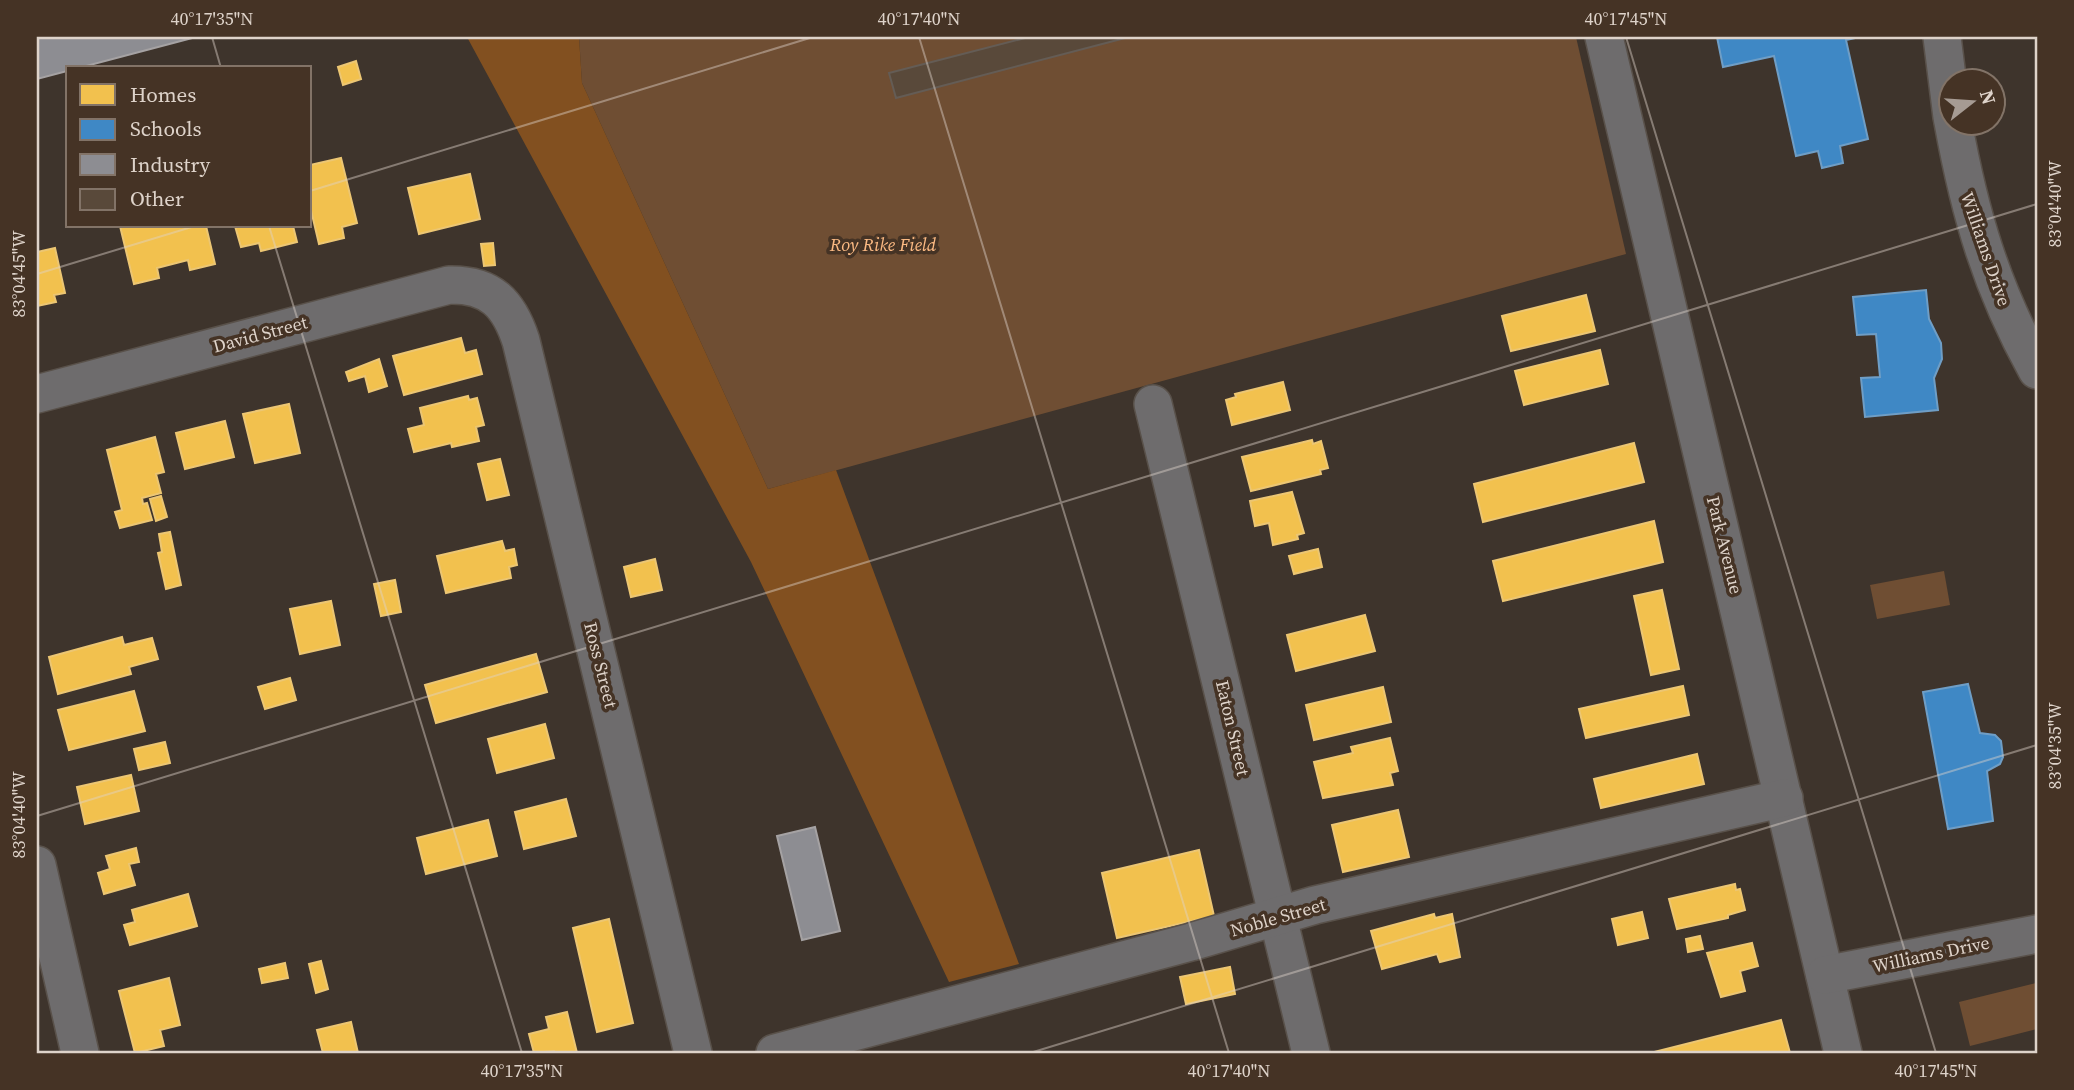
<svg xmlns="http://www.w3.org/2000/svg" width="2074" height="1090" font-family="'Source Serif 4',serif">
  <rect width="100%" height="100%" fill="#3e342c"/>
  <!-- green -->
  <g fill="#6f4e33">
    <polygon points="579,37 1576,37 1626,254 768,489 582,83"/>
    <polygon points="1944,571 1950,605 1877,619 1870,585"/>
    <polygon points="2036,983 2037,1029 1970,1046 1959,1002"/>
  </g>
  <!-- forest -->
  <polygon fill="#825020" points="467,37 579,37 582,83 768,489 836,470 1019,964 949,982 751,562"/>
  <!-- homes -->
  <g fill="#f2c14e" stroke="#ecc673" stroke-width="2">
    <polygon points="356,61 361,79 343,85 338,67"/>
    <polygon points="341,158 357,223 342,227 344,238 319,244 310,206 310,165"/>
    <polygon points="470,174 480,219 419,234 408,188"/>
    <polygon points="120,226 206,226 215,264 190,270 188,260 157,268 159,278 134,284"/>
    <polygon points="235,226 293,226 297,242 261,251 259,243 241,247"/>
    <polygon points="493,243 495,265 484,266 481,244"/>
    <polygon points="55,248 65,293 54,295 56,302 37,306 37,252"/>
    <polygon points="1586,295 1595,331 1511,351 1502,316"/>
    <polygon points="461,338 465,353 476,350 482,374 404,395 393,356"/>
    <polygon points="1600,350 1608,384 1524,405 1515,371"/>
    <polygon points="379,359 387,386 369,392 365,376 349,381 346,372"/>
    <polygon points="1283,382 1290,410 1232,425 1226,400 1236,397 1235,394"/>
    <polygon points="468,396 469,400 477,398 484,425 476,427 479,441 452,447 451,443 414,452 408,429 424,425 420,408"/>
    <polygon points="289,404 300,453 255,463 243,414"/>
    <polygon points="225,421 234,457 185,469 176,433"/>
    <polygon points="155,437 164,472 156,474 161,493 142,498 143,504 147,503 152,520 120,528 115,512 122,510 107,450"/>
    <polygon points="1312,440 1313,444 1321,441 1328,468 1320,470 1321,474 1251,491 1242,457"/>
    <polygon points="1634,443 1644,482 1483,522 1474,484"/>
    <polygon points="500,459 509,495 487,500 478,464"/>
    <polygon points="1292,492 1304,533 1297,535 1298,539 1273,545 1269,523 1255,526 1250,501"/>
    <polygon points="161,496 167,517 156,521 150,499"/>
    <polygon points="1654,521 1663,562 1503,601 1493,561"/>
    <polygon points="170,532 181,585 166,589 158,553 162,552 159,534"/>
    <polygon points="502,541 505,551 514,549 517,565 509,567 511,578 446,593 437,556"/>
    <polygon points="1318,549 1322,567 1294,574 1289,556"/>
    <polygon points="655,559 662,590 631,597 624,567"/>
    <polygon points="395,580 401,612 381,616 374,584"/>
    <polygon points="1662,590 1679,669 1651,675 1634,596"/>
    <polygon points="331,601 340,645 300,654 290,609"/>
    <polygon points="1365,615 1375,651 1296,671 1287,635"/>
    <polygon points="122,637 124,645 152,638 158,659 129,667 131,674 58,694 49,657"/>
    <polygon points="536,654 547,692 436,723 425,685"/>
    <polygon points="290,678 296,700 265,709 258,687"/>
    <polygon points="1683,686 1689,715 1586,738 1579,709"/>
    <polygon points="1383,687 1391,722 1314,740 1306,705"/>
    <polygon points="134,691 145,731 69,750 58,710"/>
    <polygon points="545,724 554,758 497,773 488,739"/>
    <polygon points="1390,738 1398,771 1390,773 1393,785 1323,798 1314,762 1353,753 1351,747"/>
    <polygon points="165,742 170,763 139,770 134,749"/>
    <polygon points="1697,754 1704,784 1601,808 1594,779"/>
    <polygon points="131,775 139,811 85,824 77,787"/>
    <polygon points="566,799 576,836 524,849 515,812"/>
    <polygon points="1398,810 1409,857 1343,872 1332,825"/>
    <polygon points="488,820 497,856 426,874 417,838"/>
    <polygon points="136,848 139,862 129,864 135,885 104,894 98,873 110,869 106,856"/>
    <polygon points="1199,850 1214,916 1117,938 1102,873"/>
    <polygon points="1735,884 1736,890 1740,889 1745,910 1728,915 1728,918 1677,929 1669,899"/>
    <polygon points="188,894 197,926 130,945 124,925 135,922 132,910"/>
    <polygon points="1642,912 1648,938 1618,945 1612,919"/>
    <polygon points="1434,914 1435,918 1452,914 1460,957 1440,962 1437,954 1382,969 1371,931"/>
    <polygon points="609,919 633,1023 597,1032 573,928"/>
    <polygon points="1700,936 1703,949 1688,952 1686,939"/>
    <polygon points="1752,943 1758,966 1740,971 1745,991 1721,997 1707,953"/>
    <polygon points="321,961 328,989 316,993 309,964"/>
    <polygon points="285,963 288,978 262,983 259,969"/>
    <polygon points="1230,967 1235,994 1186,1004 1180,977"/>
    <polygon points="169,978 180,1025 160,1030 164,1046 135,1053 119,991"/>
    <polygon points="567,1012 577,1053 555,1053 554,1051 534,1053 529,1034 549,1029 546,1017"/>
    <polygon points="1781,1020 1790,1053 1654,1053 1654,1052"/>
    <polygon points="351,1022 358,1053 323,1053 317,1030"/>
  </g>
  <!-- schools -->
  <g fill="#3f88c5" stroke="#6f9ec6" stroke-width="2">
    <polygon points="1717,37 1860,37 1846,40 1868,139 1840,146 1843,163 1822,168 1818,151 1796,156 1774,56 1723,67"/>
    <polygon points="1926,290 1929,319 1941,343 1942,359 1934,378 1938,410 1865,417 1861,378 1880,377 1878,356 1876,334 1857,335 1853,297"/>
    <polygon points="1968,684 1980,733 1995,735 2001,741 2003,757 2000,764 1987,771 1993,821 1948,829 1923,692"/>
  </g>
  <!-- industry -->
  <g fill="#8d8d92" stroke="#a5a2a3" stroke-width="2">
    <polygon points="37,37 196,37 37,79"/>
    <polygon points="815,827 840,931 802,940 777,836"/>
  </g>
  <!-- building -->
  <polygon fill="#59493a" stroke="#645c55" stroke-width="2" points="1029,37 1129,37 896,98 889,73"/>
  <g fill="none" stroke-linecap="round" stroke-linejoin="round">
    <defs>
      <g id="minor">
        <polyline points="1604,37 1843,1053"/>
        <polyline points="1942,37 1952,117"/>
        <path d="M1953,122C1970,215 1991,287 2037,370"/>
        <path d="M37,394L449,285C491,284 509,304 521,341L693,1053"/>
        <polyline points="1153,404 1311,1053"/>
        <polyline points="37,865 80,1053"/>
        <polyline points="1825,975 2037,934"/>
        <polyline points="775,1053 1191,942 1315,905 1784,798"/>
      </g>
    </defs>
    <!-- minor casing -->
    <use href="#minor" stroke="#59514a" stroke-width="40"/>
    <!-- minor -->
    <use href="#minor" stroke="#6e6c6d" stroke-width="37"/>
  </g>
  <!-- ticks -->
  <path fill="none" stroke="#ded3ca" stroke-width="2" stroke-opacity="0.45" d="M212,37L221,68M919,37L1229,1053M1626,37L1936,1053M310,191L813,37M269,226L522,1053M37,274L195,226M37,816L2037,204M1030,1053L2037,745"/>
  <g text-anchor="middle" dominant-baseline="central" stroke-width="7" stroke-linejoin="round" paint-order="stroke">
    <!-- park labels -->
    <g font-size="18" font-style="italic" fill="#fcba83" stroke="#453325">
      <text x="883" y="244">Roy Rike Field</text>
    </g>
    <!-- street labels -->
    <g font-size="18" fill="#ded3ca" stroke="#453325">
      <text transform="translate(1986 249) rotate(71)">Williams Drive</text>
      <text transform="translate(260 334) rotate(-15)">David Street</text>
      <text transform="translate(1725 545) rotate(76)">Park Avenue</text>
      <text transform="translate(601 665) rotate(76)">Ross Street</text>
      <text transform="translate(1233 728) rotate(77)">Eaton Street</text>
      <text transform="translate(1278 917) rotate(-16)">Noble Street</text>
      <text transform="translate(1931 954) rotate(-12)">Williams Drive</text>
    </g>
  </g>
  <!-- border -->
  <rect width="2074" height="1090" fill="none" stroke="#453325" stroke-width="77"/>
  <!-- legend -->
  <rect x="66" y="66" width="245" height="161" fill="#453325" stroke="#827367" stroke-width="2"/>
  <rect x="80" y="84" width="35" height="21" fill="#f2c14e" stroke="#827367" stroke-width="2"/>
  <text x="130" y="102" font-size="21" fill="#ded3ca">Homes</text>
  <rect x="80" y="119" width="35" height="21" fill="#3f88c5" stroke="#827367" stroke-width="2"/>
  <text x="130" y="136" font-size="21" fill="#ded3ca">Schools</text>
  <rect x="80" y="154" width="35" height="21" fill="#8d8d92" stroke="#827367" stroke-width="2"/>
  <text x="130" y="172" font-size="21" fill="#ded3ca">Industry</text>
  <rect x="80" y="189" width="35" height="21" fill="#59493a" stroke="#827367" stroke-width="2"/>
  <text x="130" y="206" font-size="21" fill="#ded3ca">Other</text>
  <!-- north arrow -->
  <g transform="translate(1972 102) rotate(73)"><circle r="33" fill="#453325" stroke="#827367" stroke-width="2"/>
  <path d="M0-5L12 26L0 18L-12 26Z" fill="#a69b93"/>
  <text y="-10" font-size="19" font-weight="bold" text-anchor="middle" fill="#ded3ca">N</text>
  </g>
  <rect x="38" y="38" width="1998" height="1014" fill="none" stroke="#ded3ca" stroke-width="2.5"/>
  <g font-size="18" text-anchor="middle" fill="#ded3ca">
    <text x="212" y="25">40°17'35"N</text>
    <text x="919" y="25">40°17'40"N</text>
    <text x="1626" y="25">40°17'45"N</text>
    <text transform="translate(2055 204) rotate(-90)" y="6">83°04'40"W</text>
    <text transform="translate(19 274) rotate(-90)" y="6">83°04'45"W</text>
    <text transform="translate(2055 746) rotate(-90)" y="6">83°04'35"W</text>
    <text transform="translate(19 815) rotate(-90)" y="6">83°04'40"W</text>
    <text x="522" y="1077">40°17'35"N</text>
    <text x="1229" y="1077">40°17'40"N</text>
    <text x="1936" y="1077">40°17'45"N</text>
  </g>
</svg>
